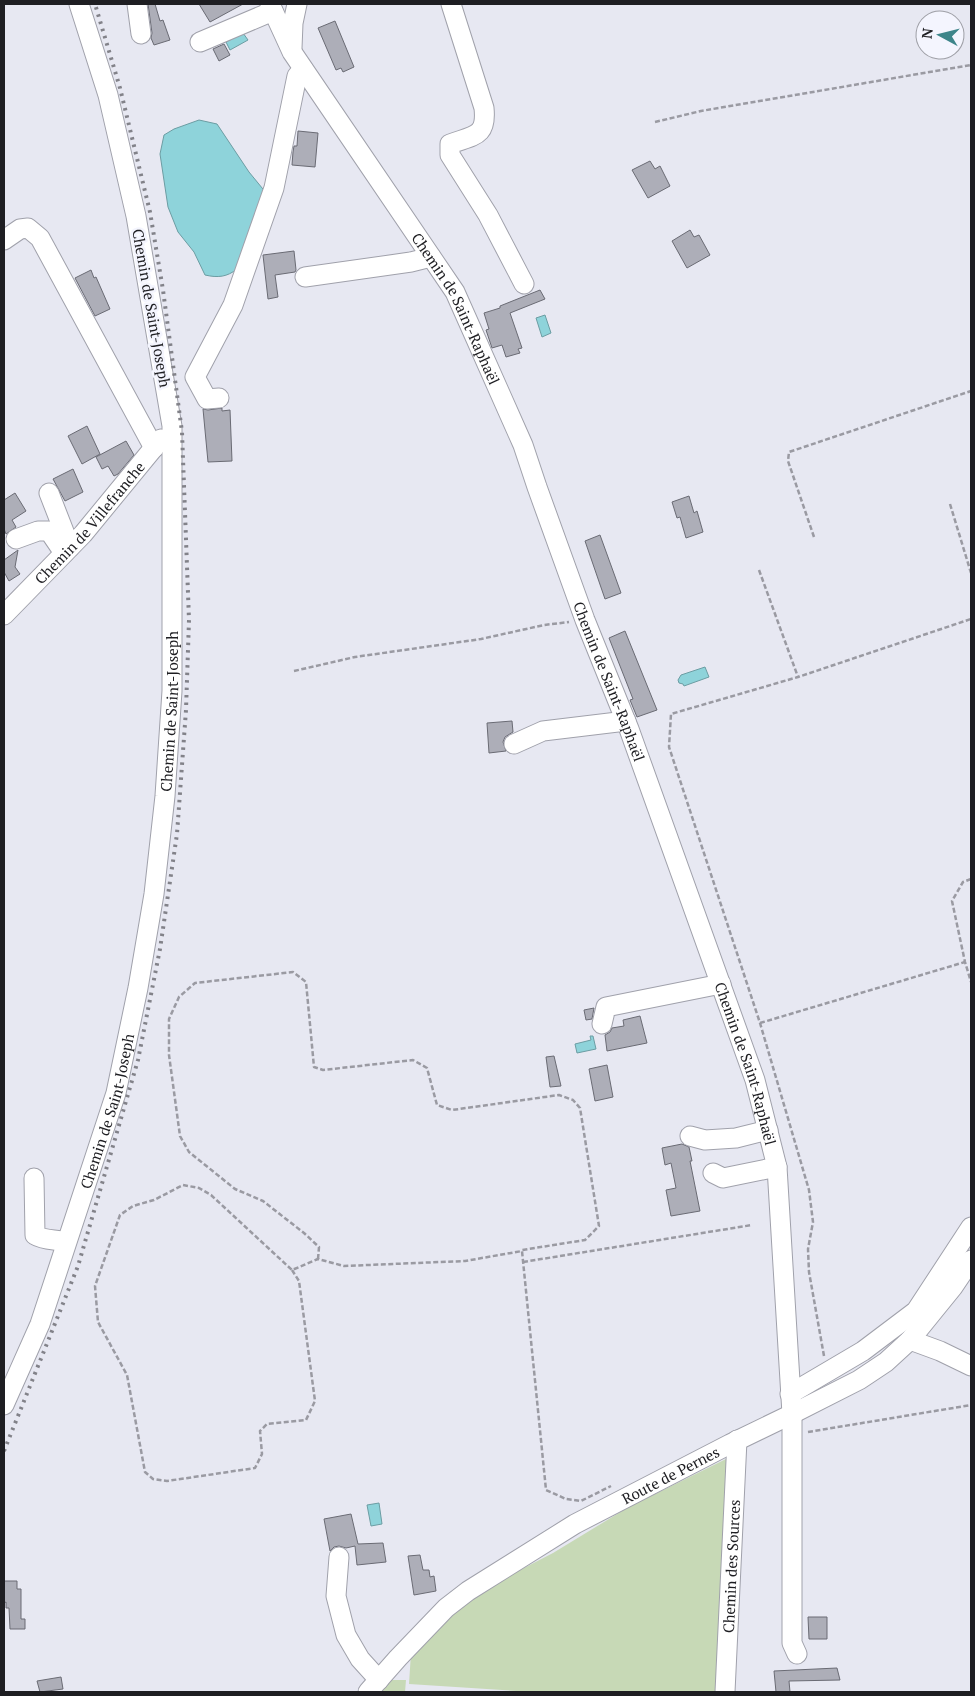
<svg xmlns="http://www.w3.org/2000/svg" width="975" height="1696" font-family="'PT Serif',serif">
  <rect width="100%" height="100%" fill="#e7e8f2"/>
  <!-- green -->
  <g fill="#c7d9b6">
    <polygon points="728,1458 718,1692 533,1692 409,1684 411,1653 425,1643 462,1606 495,1583 553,1553 627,1508"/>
    <polygon points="390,1680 406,1680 405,1692 380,1692"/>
  </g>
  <!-- water -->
  <g fill="#8ed3da" stroke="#6c9da3">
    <polygon points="243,33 248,40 230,50 226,42"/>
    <path d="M199,120L217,124L249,172L267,194L237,269C227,277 218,278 205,275L194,252L178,232L168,207L160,154L164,135L174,129Z"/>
    <polygon points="545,315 551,333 542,337 536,318"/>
    <polygon points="705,667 709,677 684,686 683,684 679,683 678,680 681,675"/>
    <polygon points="590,1036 593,1036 596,1049 577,1053 575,1044 591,1040"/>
    <polygon points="379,1503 382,1524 371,1526 367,1505"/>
  </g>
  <!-- building -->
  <g fill="#adaeb8" stroke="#6a6b74">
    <polygon points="148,4 155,4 160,21 163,20 170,40 154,45 151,38 152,33"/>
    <polygon points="199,4 243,4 210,22"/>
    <polygon points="335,21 354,67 343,72 341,68 336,70 318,28"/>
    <polygon points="224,44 230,55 219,61 213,49"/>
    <polygon points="298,131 318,133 315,167 292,165 293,152 294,146 297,146"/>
    <polygon points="650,161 655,169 660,166 670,186 648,198 632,170"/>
    <polygon points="690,230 694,237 699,235 710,255 687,268 672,241"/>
    <polygon points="294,251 296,270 295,272 275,275 278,297 268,299 263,255"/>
    <polygon points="91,270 94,278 96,277 110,309 95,316 75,278"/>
    <polygon points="540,290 545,299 510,313 522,348 518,349 520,353 506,357 502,345 492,348 486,330 489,329 484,313 500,308 500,306"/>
    <polygon points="222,408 222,411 230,410 232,461 208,462 203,409 208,410"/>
    <polygon points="87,426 100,454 82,464 68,436"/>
    <polygon points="126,441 134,455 118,474 114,476 108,466 102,469 96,457"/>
    <polygon points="73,469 83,492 65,501 53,479"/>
    <polygon points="15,493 26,511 12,520 16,527 6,534 4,529 4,500"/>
    <polygon points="689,496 694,513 697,511 703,532 686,538 680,517 677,518 672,502"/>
    <polygon points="600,535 621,593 605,599 585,541"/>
    <polygon points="18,550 15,567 20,574 9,581 4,572 4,560"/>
    <polygon points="625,631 657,710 637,717 630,700 633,699 609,638"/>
    <polygon points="512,721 513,732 505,737 503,742 506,751 489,753 487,723"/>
    <polygon points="594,1008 592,1019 586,1020 584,1010"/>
    <polygon points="640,1016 647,1043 607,1051 605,1035 610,1032 612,1028 624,1026 623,1020"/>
    <polygon points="554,1056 561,1086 550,1087 546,1057"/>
    <polygon points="607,1065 613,1097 595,1101 589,1069"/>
    <polygon points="682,1144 689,1147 692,1161 690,1161 700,1211 671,1216 666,1190 676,1188 671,1163 665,1165 662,1148"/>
    <polygon points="351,1514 358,1544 383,1543 386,1562 357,1565 355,1546 346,1548 339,1546 334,1547 330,1551 324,1519"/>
    <polygon points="420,1555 423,1570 429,1570 430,1577 434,1576 436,1591 414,1595 408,1556"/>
    <polygon points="4,1581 17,1581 17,1589 21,1589 21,1619 25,1619 25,1629 10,1629 9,1608 6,1608 6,1602 4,1603"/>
    <polygon points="808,1617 827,1617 827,1639 809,1639"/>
    <polygon points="837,1668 840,1680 789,1681 790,1692 776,1692 774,1671"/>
    <polygon points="61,1677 63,1689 40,1692 37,1681"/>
  </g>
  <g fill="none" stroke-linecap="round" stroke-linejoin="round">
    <defs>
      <g id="minor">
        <polyline points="137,4 141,34"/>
        <path id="s1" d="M270,4L292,52L455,292L523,445L537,487L585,620L629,729L755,1080L777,1167L792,1414V1643L797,1654"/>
        <path d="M451,4L484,108C487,137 474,135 450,144V155L488,215L524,284"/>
        <polyline points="200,42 273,11"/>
        <polyline points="292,48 293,23 297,4"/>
        <polyline points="4,240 20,229 28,228 40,238 154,448"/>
        <polyline points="305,277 411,262 431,257"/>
        <polyline points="219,398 207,399 195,377 233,305 274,188 297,76 303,69"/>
        <polyline points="49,493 70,547"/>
        <polyline points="16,539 38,531 49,531 64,553"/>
        <path id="s2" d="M4,615L83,534L161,439"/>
        <polyline points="514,744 543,731 626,721"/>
        <polyline points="602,1024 606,1007 721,984"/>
        <polyline points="690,1136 705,1140 736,1138 768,1130"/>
        <polyline points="713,1173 723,1178 777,1167"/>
        <path d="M34,1178L35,1235C45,1241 55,1239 66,1242"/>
        <polyline points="910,1340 940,1351 971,1366"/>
        <polyline points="790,1394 863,1351 916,1311 971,1227"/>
        <path id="s3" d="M4,1405L40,1324L116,1093L138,988L154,894L165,796L172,691V426L136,216L108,95L79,4"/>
        <polyline points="339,1557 336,1596 346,1635 360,1659 379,1680"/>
        <path id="s4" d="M368,1692L398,1658L446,1608L468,1591L575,1524L730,1444L792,1414L859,1380L886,1362L910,1340L953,1287L971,1260"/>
        <path id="s5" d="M725,1692L737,1440"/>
      </g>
    </defs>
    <!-- minor casing -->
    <use href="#minor" stroke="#a0a1ab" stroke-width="21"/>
    <!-- path -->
    <g stroke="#9a9aa2" stroke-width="2.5" stroke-dasharray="5 2.5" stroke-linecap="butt">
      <polyline points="655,122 701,111 971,65"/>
      <polyline points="950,504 971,573"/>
      <polyline points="814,537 788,461 789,452 971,391"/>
      <polyline points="759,570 798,677"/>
      <polyline points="294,671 355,657 481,639 544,625 569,622"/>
      <polyline points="971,879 963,882 952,901 965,962 971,982"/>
      <polyline points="760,1023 965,962"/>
      <polyline points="318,1259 319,1247 304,1233 263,1201 235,1189 189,1152 180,1136 169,1055 169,1019 179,997 195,983 293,972 306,982 314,1067 323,1070 413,1060 427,1068 437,1105 452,1110 559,1095 573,1100 580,1108 599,1226 585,1240 522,1250"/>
      <polyline points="523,1262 752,1225"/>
      <polyline points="292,1270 299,1281 315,1401 306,1420 267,1424 260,1431 262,1454 255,1468 167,1481 153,1479 145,1472 127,1375 98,1322 95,1286 120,1215 133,1206 154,1200 183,1185 199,1188 211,1195 292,1270 318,1259 344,1266 465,1261 522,1251 546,1490 566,1499 581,1501 611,1486"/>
      <polyline points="824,1356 809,1272 808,1249 813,1222 809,1190 760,1023 669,747 671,714 798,677 971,619"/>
      <polyline points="808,1432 971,1405"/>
    </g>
    <!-- minor -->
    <use href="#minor" stroke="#fff" stroke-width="19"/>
    <!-- rail -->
    <polyline stroke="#828289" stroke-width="4" stroke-dasharray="2.5 5" stroke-linecap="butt" points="4,1451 78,1266 138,1060 160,949 177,834 186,710 189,620 182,432 163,290 150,212 120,88 95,4"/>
  </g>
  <g text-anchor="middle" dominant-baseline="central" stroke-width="5" stroke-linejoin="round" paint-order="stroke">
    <!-- street labels -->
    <g font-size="15" fill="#1e1e22" stroke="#f4f5fe">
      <text transform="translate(152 308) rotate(80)">Chemin de Saint-Joseph</text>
      <text stroke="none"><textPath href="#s1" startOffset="358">Chemin de Saint-Raphaël</textPath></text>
      <text stroke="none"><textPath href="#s2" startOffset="126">Chemin de Villefranche</textPath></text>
      <text stroke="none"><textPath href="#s1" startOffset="762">Chemin de Saint-Raphaël</textPath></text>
      <text stroke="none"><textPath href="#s3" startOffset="718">Chemin de Saint-Joseph</textPath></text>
      <text stroke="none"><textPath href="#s1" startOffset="1168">Chemin de Saint-Raphaël</textPath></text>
      <text stroke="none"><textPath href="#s3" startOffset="312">Chemin de Saint-Joseph</textPath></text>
      <text stroke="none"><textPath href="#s4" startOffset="376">Route de Pernes</textPath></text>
      <text stroke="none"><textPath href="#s5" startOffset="126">Chemin des Sources</textPath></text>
    </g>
  </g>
  <!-- border -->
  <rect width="975" height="1696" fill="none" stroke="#1e1e22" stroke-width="10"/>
  <!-- north arrow -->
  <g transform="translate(940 35) rotate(277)"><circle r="24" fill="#f4f5fe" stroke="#9e9fa6"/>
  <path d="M0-4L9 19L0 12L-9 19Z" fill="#3d858a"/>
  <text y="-8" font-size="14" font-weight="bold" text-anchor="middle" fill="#1e1e22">N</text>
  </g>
</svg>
